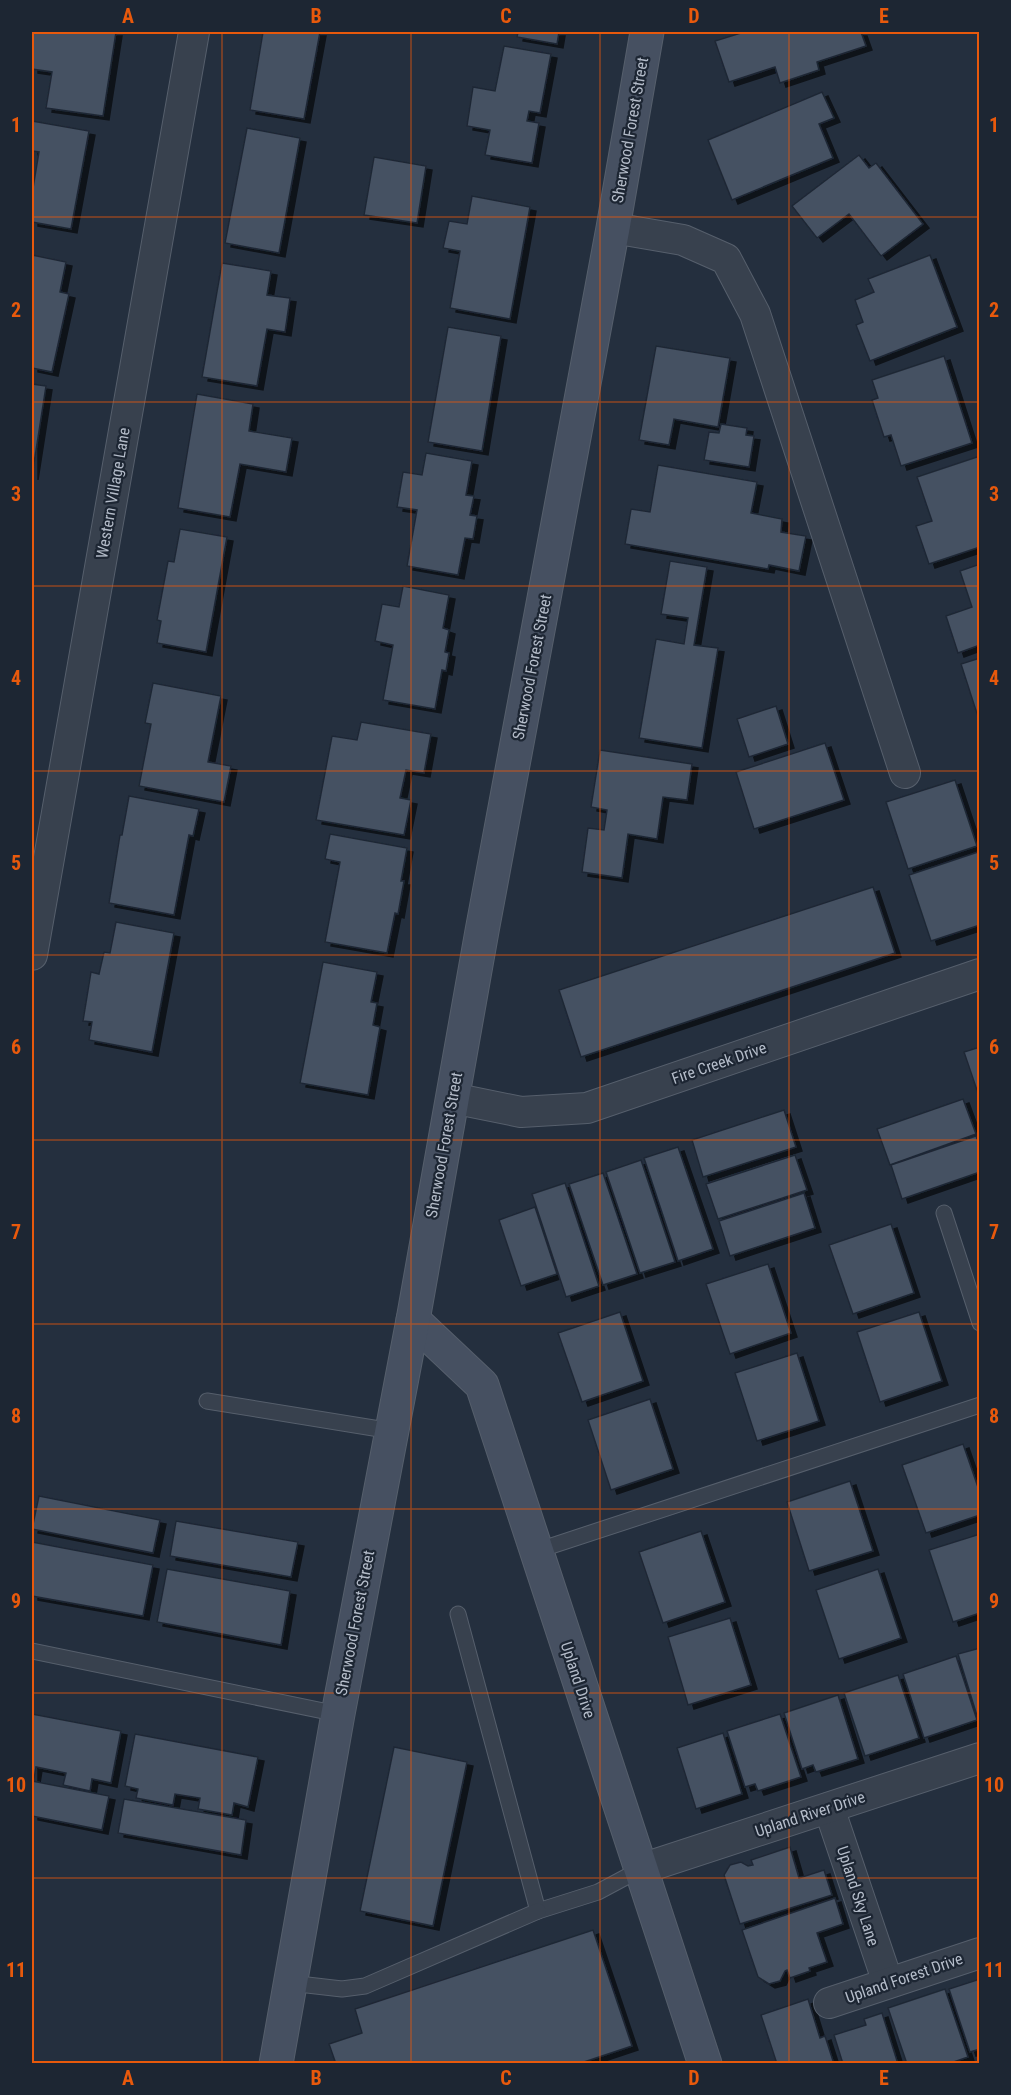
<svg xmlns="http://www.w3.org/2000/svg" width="1011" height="2095" font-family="'Roboto Condensed',sans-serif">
  <defs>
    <filter id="shadow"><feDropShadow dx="6" dy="4" stdDeviation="0" flood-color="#0009"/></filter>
  </defs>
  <rect width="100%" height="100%" fill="#242f3e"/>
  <!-- building -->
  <g fill="#455162" stroke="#1f2835" stroke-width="1.5" filter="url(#shadow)">
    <polygon points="32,32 116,32 103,116 46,108 52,72 32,69"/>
    <polygon points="263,32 320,32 304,119 250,110"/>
    <polygon points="518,32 559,32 557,44 517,37"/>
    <polygon points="744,32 861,32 866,46 817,62 819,70 780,83 775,67 729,82 715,41"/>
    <polygon points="504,46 551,54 540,113 529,111 527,121 539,123 532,163 485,155 490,130 467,126 473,87 495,91"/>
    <polygon points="822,92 834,118 819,124 833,158 732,200 708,140"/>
    <polygon points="32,121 89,131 71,229 32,222 32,194 39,152 32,151"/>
    <polygon points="247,128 300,138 279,253 225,243"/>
    <polygon points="859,155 869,168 876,163 923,224 881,256 849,214 817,238 792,206"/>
    <polygon points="374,157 426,166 417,223 364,215"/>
    <polygon points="472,196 530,207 510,319 450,308 460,251 443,248 449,221 467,224"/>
    <polygon points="32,255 66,262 60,292 69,294 52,372 32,368"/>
    <polygon points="930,255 957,327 870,361 856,325 863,322 855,300 874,292 868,279"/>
    <polygon points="222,263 271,271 267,295 290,298 285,332 267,329 257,386 202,377"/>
    <polygon points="448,327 501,336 482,451 428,442"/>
    <polygon points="656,346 730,358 718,427 674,419 669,445 639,440"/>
    <polygon points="944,356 972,443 901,466 891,435 884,437 872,400 878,398 872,380"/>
    <polygon points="32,384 46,386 32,476"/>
    <polygon points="197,394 253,404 249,431 292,438 286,472 240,464 230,517 178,508"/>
    <polygon points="721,424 747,428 746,435 754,436 749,467 704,460 709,432 719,433"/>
    <polygon points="426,453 472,461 466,495 474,496 470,515 477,516 473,539 465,538 458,575 407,566 417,510 397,507 403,472 422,475"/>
    <polygon points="980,456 980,547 929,564 916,526 932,521 917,477"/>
    <polygon points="658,465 757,482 751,513 782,519 781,532 806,536 799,571 769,565 768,569 625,544 631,509 650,512"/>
    <polygon points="180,529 227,537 206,652 157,643 161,621 157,620 168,561 174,562"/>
    <polygon points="670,561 707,567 694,645 718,648 702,748 639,738 656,639 684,644 688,618 661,614"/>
    <polygon points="980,564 980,645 958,653 946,616 972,607 960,571"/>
    <polygon points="403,586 449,595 443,628 449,630 445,652 449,653 446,671 442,670 435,709 383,700 393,645 375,641 382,604 399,607"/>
    <polygon points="980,658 980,723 961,664"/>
    <polygon points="153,683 221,696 208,762 231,766 224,802 139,786 151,724 145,723"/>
    <polygon points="776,706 788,744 749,757 737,719"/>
    <polygon points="361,722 431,734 424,773 406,770 400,798 411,800 404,835 316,820 332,736 357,740"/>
    <polygon points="825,743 844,800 754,829 736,772"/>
    <polygon points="600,750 692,764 687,800 663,797 657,839 628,834 622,878 582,872 588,828 604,830 607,810 591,807"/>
    <polygon points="955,780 977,846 908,869 886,802"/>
    <polygon points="129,796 199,809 193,836 189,835 174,915 109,903 120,835 122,835"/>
    <polygon points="330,834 407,848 401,881 404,881 398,914 395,913 387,953 325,942 340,862 325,859"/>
    <polygon points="978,852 980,925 931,941 909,875"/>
    <polygon points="873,887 895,953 581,1057 559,990"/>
    <polygon points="116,922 174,933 152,1052 89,1040 92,1022 83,1021 91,972 99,974 104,952 110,953"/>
    <polygon points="323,962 377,972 371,1002 377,1003 373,1025 380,1027 368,1095 300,1083"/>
    <polygon points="980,1047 980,1099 964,1052"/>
    <polygon points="963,1099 976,1134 890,1165 877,1129"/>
    <polygon points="784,1110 796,1147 703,1177 692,1140"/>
    <polygon points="976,1136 980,1147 980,1172 902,1199 891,1165"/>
    <polygon points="678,1147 713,1249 678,1261 644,1158"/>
    <polygon points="795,1155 807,1190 718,1219 706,1184"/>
    <polygon points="641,1160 675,1262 640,1273 606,1172"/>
    <polygon points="603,1173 637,1274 603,1285 569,1184"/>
    <polygon points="565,1183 599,1286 566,1297 532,1194"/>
    <polygon points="804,1193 815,1228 730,1256 719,1221"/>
    <polygon points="535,1207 557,1274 521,1286 499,1220"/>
    <polygon points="891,1224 914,1293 853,1314 829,1245"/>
    <polygon points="768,1264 791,1333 730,1354 706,1284"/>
    <polygon points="620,1312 643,1381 582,1402 558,1333"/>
    <polygon points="919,1312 942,1381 880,1402 857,1332"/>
    <polygon points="797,1353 819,1421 757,1441 735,1373"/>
    <polygon points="650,1399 673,1469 611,1490 588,1420"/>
    <polygon points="963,1444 980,1493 980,1515 926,1533 902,1465"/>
    <polygon points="850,1481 873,1551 809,1571 787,1502"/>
    <polygon points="39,1496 160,1520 153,1553 32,1529"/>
    <polygon points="176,1521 298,1542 291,1577 170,1556"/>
    <polygon points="701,1531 725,1602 663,1623 639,1552"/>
    <polygon points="980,1534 980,1613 953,1622 929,1550"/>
    <polygon points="32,1542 153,1565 143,1616 32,1596"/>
    <polygon points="167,1569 290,1591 281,1645 157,1622"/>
    <polygon points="878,1569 901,1638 839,1659 816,1590"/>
    <polygon points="730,1618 751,1685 688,1705 668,1637"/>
    <polygon points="980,1648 980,1719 978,1719 958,1654"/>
    <polygon points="956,1656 977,1720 924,1738 903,1674"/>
    <polygon points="898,1675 919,1738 865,1756 844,1693"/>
    <polygon points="838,1695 858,1759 816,1772 813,1765 802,1769 784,1713"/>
    <polygon points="32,1714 121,1731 111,1783 92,1779 90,1791 63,1785 66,1773 36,1767 34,1779 32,1779"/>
    <polygon points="780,1714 801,1777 758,1791 755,1784 745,1787 727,1731"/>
    <polygon points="723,1733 742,1794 696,1809 677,1748"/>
    <polygon points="135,1734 258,1757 248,1807 234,1803 232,1815 198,1809 200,1798 175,1794 173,1805 136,1798 138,1789 125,1786"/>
    <polygon points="394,1747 467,1762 433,1926 360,1911"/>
    <polygon points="32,1781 109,1796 102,1830 32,1816"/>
    <polygon points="124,1799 246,1820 241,1855 118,1833"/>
    <polygon points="790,1847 799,1878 824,1870 832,1895 740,1924 724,1875 730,1865 741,1862 748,1866 753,1865 751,1860"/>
    <polygon points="835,1898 843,1924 817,1933 827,1962 809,1968 810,1971 790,1978 787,1970 785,1971 780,1981 769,1984 758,1977 742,1930"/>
    <polygon points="593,1930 632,2046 578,2064 336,2064 329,2044 362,2033 355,2009"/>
    <polygon points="980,1979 980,2049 970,2052 949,1989"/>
    <polygon points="945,1989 968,2057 948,2064 907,2064 888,2008"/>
    <polygon points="808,1999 820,2038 825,2036 834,2064 777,2064 761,2015"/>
    <polygon points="882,2013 898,2064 843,2064 834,2035 866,2025 864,2019"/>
  </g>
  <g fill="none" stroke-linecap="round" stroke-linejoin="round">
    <defs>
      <g id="lane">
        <polyline points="944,1213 980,1323"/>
        <polyline points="207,1401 392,1431"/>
        <polyline points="536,1551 980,1405"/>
        <polyline points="458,1614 538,1911 598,1892 641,1869"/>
        <polyline points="32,1651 338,1714"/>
        <polyline points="290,1983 342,1989 365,1986 538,1911"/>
      </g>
      <g id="street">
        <polyline points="613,228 683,240 726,259 755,314 905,773"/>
        <polyline points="32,955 194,32"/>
        <polyline points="452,1098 521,1112 587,1108 980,974"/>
        <polyline points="829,1808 888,1983"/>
        <polyline points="641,1869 980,1758"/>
        <polyline points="829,2003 980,1953"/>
      </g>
      <g id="secondary">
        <polyline points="413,1320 482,1385 705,2064"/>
        <polyline points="276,2064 338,1714 413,1320 482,931 613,228 647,32"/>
      </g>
    </defs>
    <!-- lane casing -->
    <use href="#lane" stroke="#565f6c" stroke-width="17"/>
    <!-- street casing -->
    <use href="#street" stroke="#565f6c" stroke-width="32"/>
    <!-- secondary casing -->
    <use href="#secondary" stroke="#565f6c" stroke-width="35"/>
    <!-- lane -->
    <use href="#lane" stroke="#38414e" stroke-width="15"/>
    <!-- street -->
    <use href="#street" stroke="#38414e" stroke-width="30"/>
    <!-- secondary -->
    <use href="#secondary" stroke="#465061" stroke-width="33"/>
  </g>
  <!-- grid -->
  <path fill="none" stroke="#e8590c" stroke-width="1.5" stroke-opacity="0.55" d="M222,32V2064M411,32V2064M600,32V2064M789,32V2064M32,217H980M32,402H980M32,586H980M32,771H980M32,955H980M32,1140H980M32,1324H980M32,1509H980M32,1693H980M32,1878H980"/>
  <g text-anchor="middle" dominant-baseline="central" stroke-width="4.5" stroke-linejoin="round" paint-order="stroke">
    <!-- street labels -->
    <g font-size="16" fill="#b4bcc9" stroke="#1d2633">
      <text transform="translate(630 130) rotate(-80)">Sherwood Forest Street</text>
      <text transform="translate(113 493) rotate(-80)">Western Village Lane</text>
      <text transform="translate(532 667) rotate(-79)">Sherwood Forest Street</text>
      <text transform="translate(719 1063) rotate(-19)">Fire Creek Drive</text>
      <text transform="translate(444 1145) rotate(-80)">Sherwood Forest Street</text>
      <text transform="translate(355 1623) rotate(-79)">Sherwood Forest Street</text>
      <text transform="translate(578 1680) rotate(72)">Upland Drive</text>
      <text transform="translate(810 1814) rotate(-18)">Upland River Drive</text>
      <text transform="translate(858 1896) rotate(72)">Upland Sky Lane</text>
      <text transform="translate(904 1978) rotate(-19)">Upland Forest Drive</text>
    </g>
  </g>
  <!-- border -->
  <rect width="1011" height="2095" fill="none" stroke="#1d2633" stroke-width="66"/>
  <rect x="33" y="33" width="945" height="2029" fill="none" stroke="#e8590c" stroke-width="2"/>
  <g font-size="20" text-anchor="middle" font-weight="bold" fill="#e8590c">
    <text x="128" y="23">A</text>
    <text x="316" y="23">B</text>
    <text x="506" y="23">C</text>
    <text x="694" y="23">D</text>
    <text x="884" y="23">E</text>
    <text x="16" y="132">1</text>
    <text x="994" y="132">1</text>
    <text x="16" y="317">2</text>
    <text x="994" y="317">2</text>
    <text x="16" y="501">3</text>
    <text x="994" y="501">3</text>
    <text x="16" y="685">4</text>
    <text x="994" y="685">4</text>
    <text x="16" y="870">5</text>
    <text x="994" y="870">5</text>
    <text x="16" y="1054">6</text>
    <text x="994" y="1054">6</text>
    <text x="16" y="1239">7</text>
    <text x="994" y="1239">7</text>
    <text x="16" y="1423">8</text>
    <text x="994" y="1423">8</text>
    <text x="16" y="1608">9</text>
    <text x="994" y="1608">9</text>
    <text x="16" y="1792">10</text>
    <text x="994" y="1792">10</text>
    <text x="16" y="1977">11</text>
    <text x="994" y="1977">11</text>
    <text x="128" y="2085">A</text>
    <text x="316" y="2085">B</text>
    <text x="506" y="2085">C</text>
    <text x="694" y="2085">D</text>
    <text x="884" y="2085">E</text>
  </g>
</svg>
